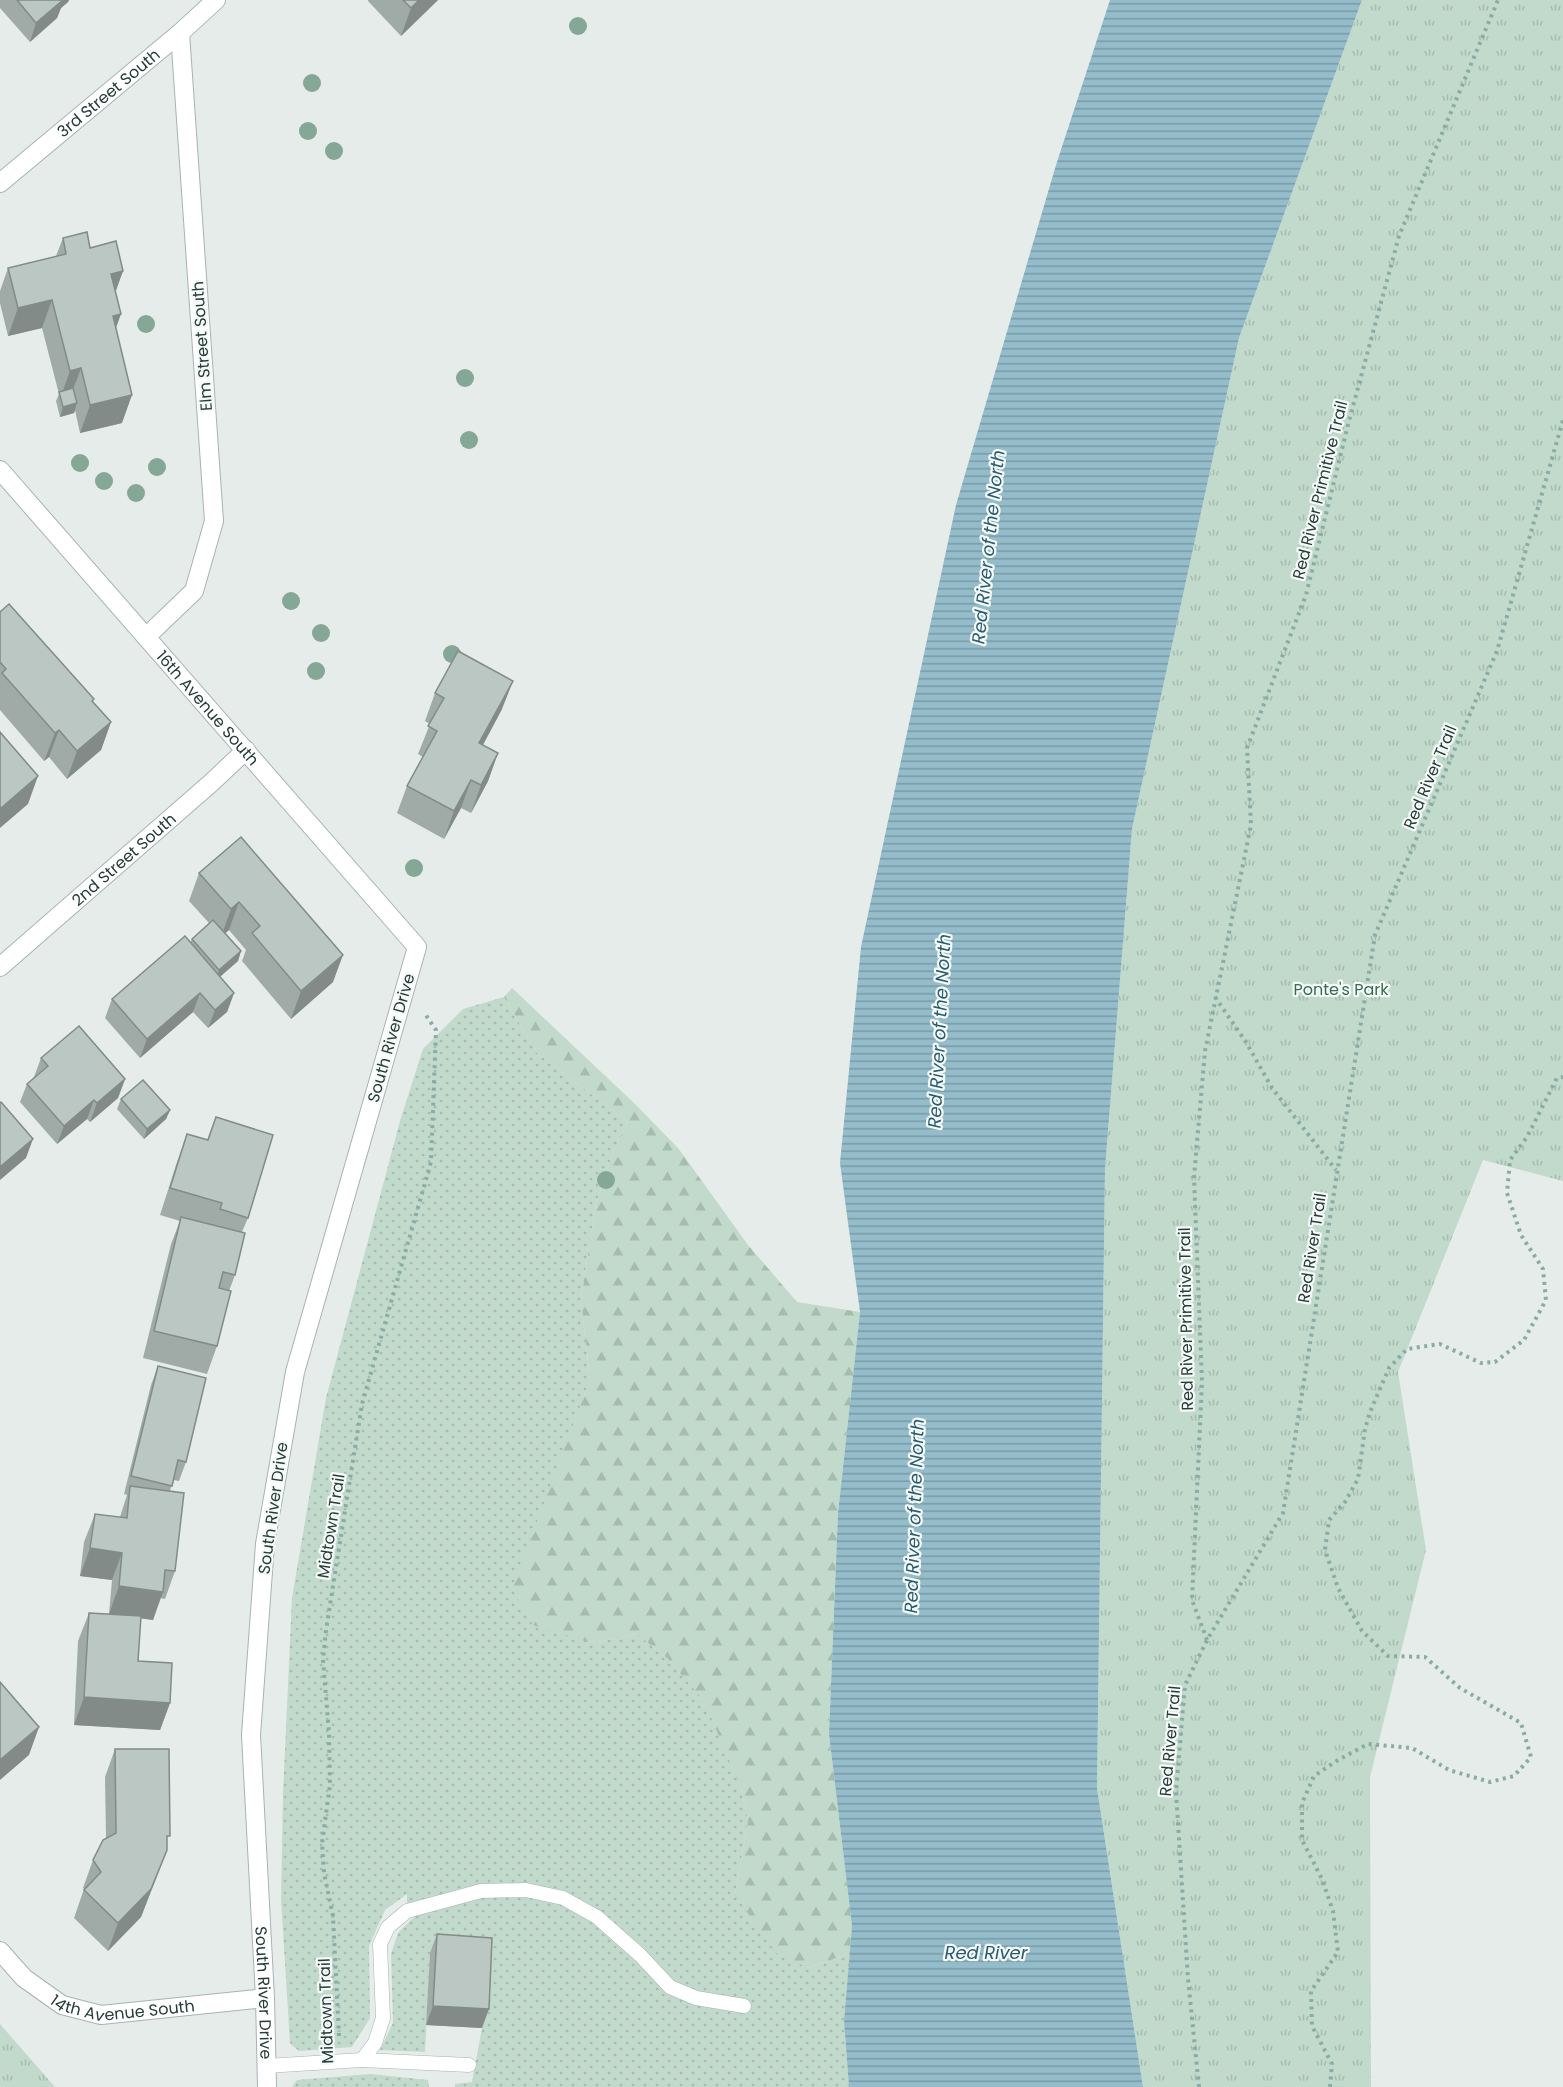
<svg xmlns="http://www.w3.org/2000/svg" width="1563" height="2087" font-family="Poppins,sans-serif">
  <defs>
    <pattern id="grass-dots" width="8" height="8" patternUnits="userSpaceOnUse" patternTransform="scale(1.5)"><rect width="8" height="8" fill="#c1dacb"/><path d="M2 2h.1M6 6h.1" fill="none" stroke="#a6bcaf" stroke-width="1.8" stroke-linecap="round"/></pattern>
    <pattern id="forest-firs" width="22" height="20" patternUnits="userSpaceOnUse" patternTransform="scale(1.5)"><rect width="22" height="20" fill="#c1dacb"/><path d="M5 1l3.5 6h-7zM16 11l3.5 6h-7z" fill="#a6bcaf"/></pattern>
    <pattern id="park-tufts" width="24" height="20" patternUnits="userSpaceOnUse" patternTransform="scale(1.5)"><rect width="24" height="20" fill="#c1dacb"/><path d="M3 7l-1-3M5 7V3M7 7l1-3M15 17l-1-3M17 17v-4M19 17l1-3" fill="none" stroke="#a6bcaf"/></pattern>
    <pattern id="water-rules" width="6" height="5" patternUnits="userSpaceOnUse" patternTransform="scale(1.5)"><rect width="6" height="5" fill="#94bcca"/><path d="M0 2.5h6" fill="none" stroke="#799aa5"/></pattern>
  </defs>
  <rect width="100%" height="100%" fill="#e5ecea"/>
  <!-- grass -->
  <g fill="url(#grass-dots)">
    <polygon points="504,997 537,1053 628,1122 613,1152 596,1203 581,1299 590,1380 538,1522 592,1643 637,1634 668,1659 705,1701 741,1788 748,1820 735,1895 808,1968 850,1953 844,2021 849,2087 455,2087 455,2084 472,2082 482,2028 430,1954 425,2052 380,2050 393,2023 391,1954 398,1933 414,1917 407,1911 407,1894 385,1910 369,1946 370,2018 352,2047 299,2051 290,2043 281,1899 283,1794 292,1598 326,1398 400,1121 423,1049 463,1009"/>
    <polygon points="370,2074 428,2080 429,2087 292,2087 297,2080"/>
  </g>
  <!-- forest -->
  <polygon fill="url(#forest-firs)" points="512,988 634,1103 678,1148 748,1245 797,1302 860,1312 838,1513 829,1734 852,1926 850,1953 808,1968 776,1953 735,1895 748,1820 741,1788 704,1701 668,1659 637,1634 592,1643 533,1625 512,1588 590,1380 581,1299 596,1203 613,1152 628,1122 537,1053 504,997"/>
  <!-- park -->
  <g fill="url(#park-tufts)">
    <polygon points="1362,0 1563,0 1563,1181 1483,1160 1398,1372 1426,1550 1370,1777 1371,2087 1143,2087 1097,1788 1105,1169 1132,829 1239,338"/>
    <polygon points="0,2024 55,2087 0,2087"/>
  </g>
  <!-- water -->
  <polygon fill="url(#water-rules)" points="1110,0 1362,0 1239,338 1132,829 1105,1169 1097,1788 1143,2087 849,2087 844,2021 852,1926 829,1734 838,1513 860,1312 840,1163 861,947 956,505 1056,165"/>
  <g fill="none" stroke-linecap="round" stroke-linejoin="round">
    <defs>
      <g id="service">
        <polyline points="362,2060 469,2065"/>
        <polyline points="266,2066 362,2060 375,2043 383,2018 380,1944 388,1927 407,1911 481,1891 526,1890 563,1898 597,1917 640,1955 670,1987 696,1998 744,2006"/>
      </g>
      <g id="minor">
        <path id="s1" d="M0,183L180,33L216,0"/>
        <path id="s2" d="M0,470L417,947L295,1372L265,1544L251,1735L265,1998L267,2087"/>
        <polyline points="146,637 194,591 214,521 180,33"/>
        <path id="s3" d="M0,967L211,783L246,750"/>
        <path id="s4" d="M0,1951L24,1978L62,2005L101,2015L265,1998"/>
      </g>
    </defs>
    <!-- service casing -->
    <use href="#service" stroke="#a8b4b1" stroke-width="15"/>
    <!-- minor casing -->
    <use href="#minor" stroke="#a8b4b1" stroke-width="20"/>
    <!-- path -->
    <g stroke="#89aca5" stroke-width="4" stroke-dasharray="3 4.5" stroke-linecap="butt">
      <polyline points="1215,997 1246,1042 1272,1088 1336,1170"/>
      <polyline points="1207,1640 1192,1600 1202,1382 1194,1177 1205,1051 1251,825 1247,748 1306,595 1349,421 1399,236 1498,0"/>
      <polyline points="339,2036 333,1916 324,1873 322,1843 330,1785 329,1733 323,1660 326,1630 362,1404 431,1162 436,1030 425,1014"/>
      <polyline points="1199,2087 1188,1979 1176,1792 1185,1685 1207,1640 1283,1513 1375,935 1497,651 1563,420"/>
      <polyline points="1330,2087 1332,2064 1312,2026 1311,1991 1338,1952 1333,1911 1322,1879 1302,1840 1302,1803 1314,1776 1338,1760 1368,1744 1412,1748 1449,1770 1490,1782 1514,1776 1531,1757 1521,1723 1460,1688 1425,1657 1388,1656 1362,1631 1338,1588 1325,1550 1329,1520 1345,1502 1358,1479 1365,1429 1370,1412 1389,1368 1407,1349 1440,1344 1481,1363 1495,1362 1524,1340 1546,1300 1543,1269 1521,1235 1507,1193 1510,1160 1527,1137 1557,1078 1563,1077"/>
    </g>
    <!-- service -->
    <use href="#service" stroke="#fff" stroke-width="14"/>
    <!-- minor -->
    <use href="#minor" stroke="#fff" stroke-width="18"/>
  </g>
  <!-- trees -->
  <g fill="#84a796">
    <circle cx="578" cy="26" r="9"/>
    <circle cx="312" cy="83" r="9"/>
    <circle cx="308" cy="131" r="9"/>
    <circle cx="334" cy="151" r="9"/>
    <circle cx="146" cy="324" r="9"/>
    <circle cx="465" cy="378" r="9"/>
    <circle cx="469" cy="440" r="9"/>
    <circle cx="80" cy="463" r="9"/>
    <circle cx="157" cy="467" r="9"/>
    <circle cx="104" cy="481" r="9"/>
    <circle cx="136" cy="493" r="9"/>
    <circle cx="291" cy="601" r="9"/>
    <circle cx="321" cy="633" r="9"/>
    <circle cx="452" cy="654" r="9"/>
    <circle cx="316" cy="671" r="9"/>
    <circle cx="414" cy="868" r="9"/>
    <circle cx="606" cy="1180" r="9"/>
  </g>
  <!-- wall -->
  <g fill="#a0aba8">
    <polygon points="0,0 69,0 68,2 61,8 57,18 30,42 0,8"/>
    <polygon points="368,0 438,0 401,36 368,1"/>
    <polygon points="63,238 90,248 123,271 115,291 116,329 122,423 80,433 75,410 74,413 60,417 56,401 59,394 42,328 8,336 0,303 0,291 8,268 56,256"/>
    <polygon points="0,612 93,702 111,722 101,750 67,779 49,757 44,761 0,710"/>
    <polygon points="435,693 502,709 483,745 498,753 488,781 471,813 461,808 444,839 397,813 407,786 423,757 418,754 430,724 425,721"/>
    <polygon points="241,837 333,982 291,1019 242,961 246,950 229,930 225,933 241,951 238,961 220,977 234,993 227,1012 208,1028 193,1012 140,1058 105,1018 112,999 190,943 192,939 209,923 189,901 199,873"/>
    <polygon points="41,1058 125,1079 118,1098 90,1122 87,1119 57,1144 20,1102 27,1084 34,1077"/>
    <polygon points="121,1099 170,1110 166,1119 144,1139 117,1109"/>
    <polygon points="216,1117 248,1218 242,1232 235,1275 229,1291 217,1346 207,1374 143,1358 171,1244 180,1221 160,1215 177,1162 187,1134 207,1140"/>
    <polygon points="158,1366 186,1462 179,1481 173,1480 170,1491 175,1571 165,1599 160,1598 153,1620 141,1618 138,1661 170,1703 160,1730 74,1725 78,1641 89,1613 109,1614 112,1580 80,1576 84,1542 95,1514 120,1517 127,1495 124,1494 151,1385"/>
    <polygon points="115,1749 167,1845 167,1850 141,1917 108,1951 74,1918 84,1889 83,1888 93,1860 106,1838 105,1777"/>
    <polygon points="437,1934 482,2028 426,2025 430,1953"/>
  </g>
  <!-- shaded-wall -->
  <g fill="#828b88">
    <polygon points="59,0 69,0 68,2 61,8 57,18 30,42 36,23"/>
    <polygon points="419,0 438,0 401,36 411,8"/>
    <polygon points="123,271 113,299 111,274"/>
    <polygon points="52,300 42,328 8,336 18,308"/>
    <polygon points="121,314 111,342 113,316"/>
    <polygon points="81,368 71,395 61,396 70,371"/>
    <polygon points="132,395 122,423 80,433 90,405"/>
    <polygon points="77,403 74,413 60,417 63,407"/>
    <polygon points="513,681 502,709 469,771 479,743"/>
    <polygon points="111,722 101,750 67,779 77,751"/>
    <polygon points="59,730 49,757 44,761 55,733"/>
    <polygon points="498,753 488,781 471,813 481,785"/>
    <polygon points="38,776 28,804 0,828 0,809"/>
    <polygon points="471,780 461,808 444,839 454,811"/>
    <polygon points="239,902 229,930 221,937 231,909"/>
    <polygon points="241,951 238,961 216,980 219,970"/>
    <polygon points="343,955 333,982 291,1019 301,991"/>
    <polygon points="200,993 193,1012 140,1058 147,1039"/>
    <polygon points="234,993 227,1012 208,1028 215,1010"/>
    <polygon points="125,1079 118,1098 90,1122 97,1103"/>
    <polygon points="94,1100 87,1119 57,1144 64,1126"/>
    <polygon points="170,1110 166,1119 144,1139 147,1129"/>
    <polygon points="33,1139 26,1158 0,1180 0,1167"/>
    <polygon points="90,1548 122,1553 112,1580 80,1576"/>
    <polygon points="119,1586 163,1592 153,1620 109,1614"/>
    <polygon points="84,1697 170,1703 160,1730 74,1725"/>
    <polygon points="39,1727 29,1755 0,1780 0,1760"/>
    <polygon points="167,1850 141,1917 108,1951 118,1923"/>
    <polygon points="433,2006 489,2009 482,2028 426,2025"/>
  </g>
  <!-- building -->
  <g fill="#bac7c3" stroke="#828b88" stroke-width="1.5">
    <polygon points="17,0 63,0 36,23"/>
    <polygon points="403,0 419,0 411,8"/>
    <polygon points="87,232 90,248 116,241 123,271 111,274 121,314 113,316 132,395 90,405 81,368 70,371 52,300 18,308 8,268 66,254 63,238"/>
    <polygon points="73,388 77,403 63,407 59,392"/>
    <polygon points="9,604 94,699 92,701 111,722 77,751 59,730 55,733 2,673 6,669 0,662 0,612"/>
    <polygon points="458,651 513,681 479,743 498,753 481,785 471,780 454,811 407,786 437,731 428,726 444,698 435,693"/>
    <polygon points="0,732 38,776 0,809"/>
    <polygon points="241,837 343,955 301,991 252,933 260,926 239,902 231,909 199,873"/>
    <polygon points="213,920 241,951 219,970 192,939"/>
    <polygon points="185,936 234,993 215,1010 200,993 147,1039 112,999"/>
    <polygon points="79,1026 125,1079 97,1103 94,1100 64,1126 27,1084 48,1066 41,1058"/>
    <polygon points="143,1080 170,1110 147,1129 121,1099"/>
    <polygon points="1,1102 33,1139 0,1167 0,1103"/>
    <polygon points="216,1117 273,1135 248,1218 220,1209 222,1203 170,1188 187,1134 208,1140"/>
    <polygon points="181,1217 245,1233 235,1275 223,1272 219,1288 231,1291 217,1346 154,1331"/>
    <polygon points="158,1366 206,1378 186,1462 178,1460 172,1486 131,1476"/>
    <polygon points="130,1486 184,1493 175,1571 165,1570 163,1592 119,1586 122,1553 90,1548 95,1514 127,1518"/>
    <polygon points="89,1613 141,1616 138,1661 172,1663 170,1703 84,1697"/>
    <polygon points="0,1682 39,1727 0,1760"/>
    <polygon points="115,1749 169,1749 170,1836 167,1836 167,1850 151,1889 118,1923 84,1890 101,1872 93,1860 103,1840 116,1833"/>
    <polygon points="437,1934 492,1938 489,2009 433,2006"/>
  </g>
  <g text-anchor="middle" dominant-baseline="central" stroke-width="4.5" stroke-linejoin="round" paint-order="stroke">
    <!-- street labels -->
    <g font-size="16" fill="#263c39" stroke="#f5f9f7">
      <text stroke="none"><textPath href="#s1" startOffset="141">3rd Street South</textPath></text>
      <text transform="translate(202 346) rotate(-94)">Elm Street South</text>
      <text transform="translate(1320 490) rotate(-76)">Red River Primitive Trail</text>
      <text stroke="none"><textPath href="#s2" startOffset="316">16th Avenue South</textPath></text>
      <text transform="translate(1430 777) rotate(-67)">Red River Trail</text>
      <text stroke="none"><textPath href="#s3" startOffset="164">2nd Street South</textPath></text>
      <text transform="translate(391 1038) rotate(-74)">South River Drive</text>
      <text transform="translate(1312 1248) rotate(-81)">Red River Trail</text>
      <text transform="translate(1186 1319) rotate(-91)">Red River Primitive Trail</text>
      <text transform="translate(273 1508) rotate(-82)">South River Drive</text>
      <text transform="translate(331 1526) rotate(-81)">Midtown Trail</text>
      <text transform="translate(1170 1741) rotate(-85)">Red River Trail</text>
      <text stroke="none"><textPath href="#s2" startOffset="1700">South River Drive</textPath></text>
      <text stroke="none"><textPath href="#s4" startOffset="144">14th Avenue South</textPath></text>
      <text transform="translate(326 2011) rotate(-92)">Midtown Trail</text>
    </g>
    <!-- park labels -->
    <g font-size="16" fill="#356e52" stroke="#f5f9f7">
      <text x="1341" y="989">Ponte's Park</text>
    </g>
    <!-- water labels -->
    <g font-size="18" font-style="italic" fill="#275c71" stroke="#f5f9f7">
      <text transform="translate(988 547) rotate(-84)">Red River of the North</text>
      <text transform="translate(939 1031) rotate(-87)">Red River of the North</text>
      <text transform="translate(914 1516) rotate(-88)">Red River of the North</text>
      <text x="986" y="1952">Red River</text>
    </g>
  </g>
</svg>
